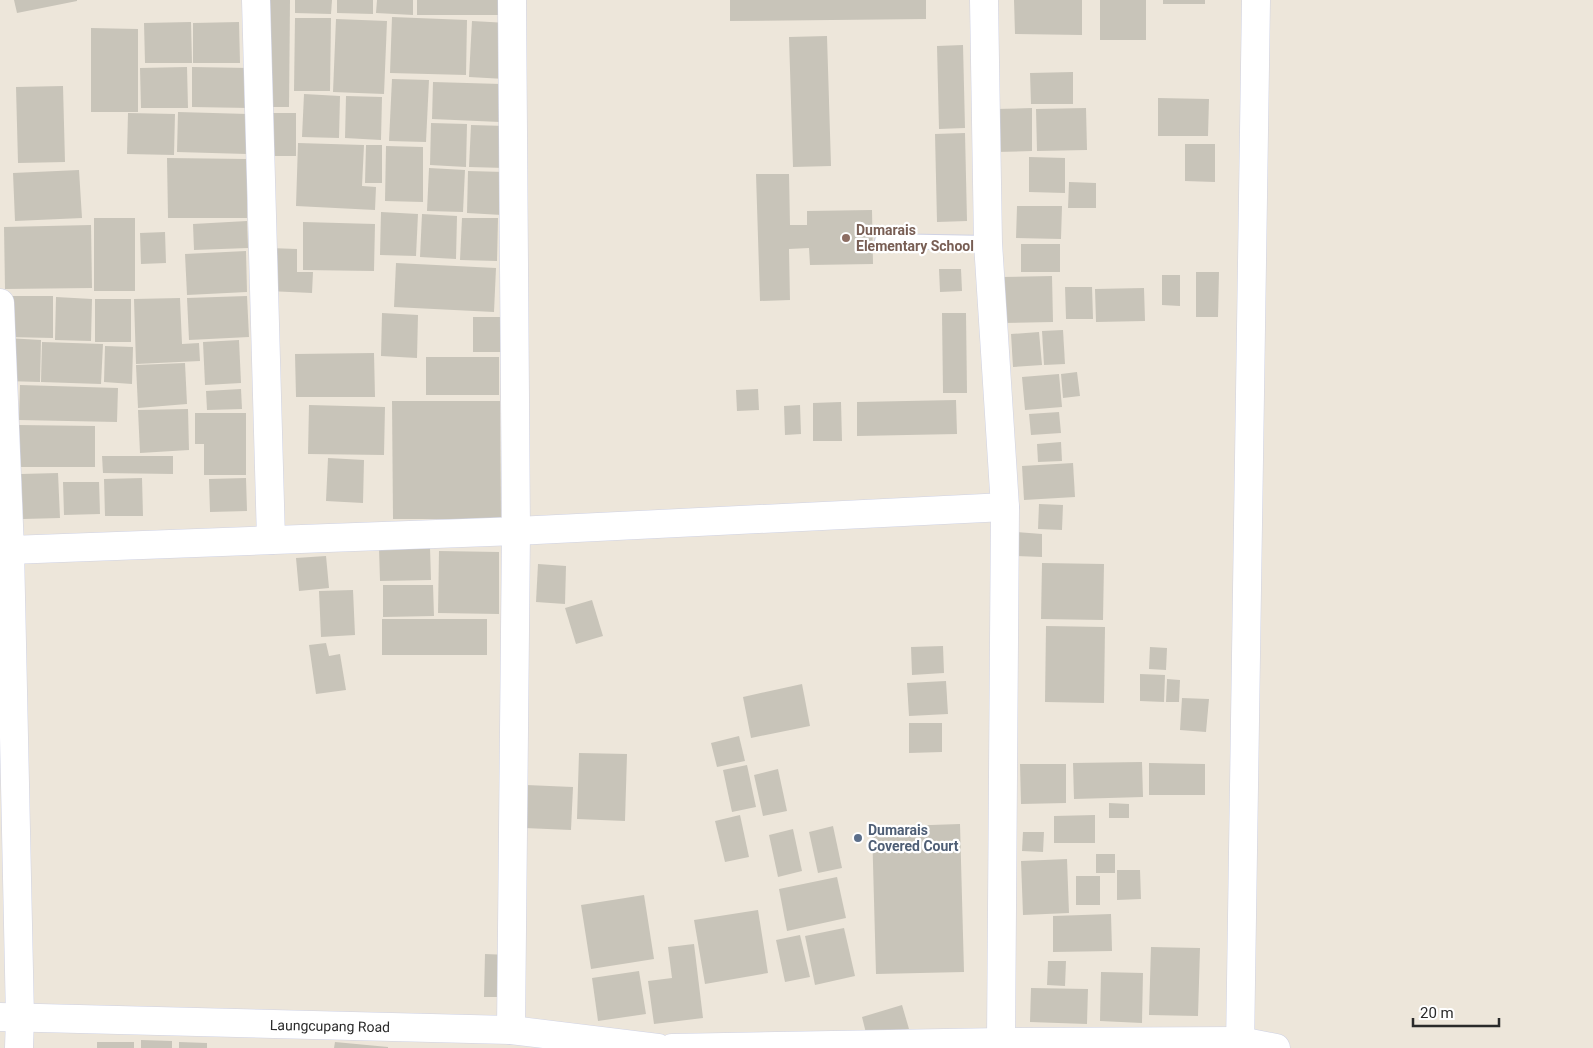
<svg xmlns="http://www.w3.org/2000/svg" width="1593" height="1048" font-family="Roboto,sans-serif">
  <rect width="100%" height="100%" fill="#ede6da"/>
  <!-- building -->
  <g fill="#c8c4b9">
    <polygon points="14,0 77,0 77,1 17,13"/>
    <polygon points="265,0 290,0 289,107 264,107"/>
    <polygon points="295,0 332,0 331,14 295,13"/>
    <polygon points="337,0 373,0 373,14 337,13"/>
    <polygon points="377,0 413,0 413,15 376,13"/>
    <rect x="417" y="0" width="83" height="15"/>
    <polygon points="730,0 926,0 926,19 730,21"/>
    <polygon points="1014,0 1082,0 1082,35 1015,34"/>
    <rect x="1100" y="0" width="46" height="40"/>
    <rect x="1163" y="0" width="42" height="4"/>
    <polygon points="392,17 467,20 466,75 390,73"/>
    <polygon points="295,18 331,18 330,91 294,91"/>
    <polygon points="336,19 387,21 384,94 333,92"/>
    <polygon points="472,21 508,23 505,79 469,77"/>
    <polygon points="191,22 192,63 145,63 144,23"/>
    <polygon points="239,22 240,63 193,63 193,23"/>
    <polygon points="91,28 138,29 138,112 91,112"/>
    <polygon points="827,36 831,166 793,167 789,37"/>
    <polygon points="963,45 965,128 939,129 937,46"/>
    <polygon points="187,67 188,108 141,108 140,68"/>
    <polygon points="192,67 249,68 249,108 192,107"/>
    <polygon points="1073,72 1073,104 1031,104 1030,73"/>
    <polygon points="392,79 429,80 426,142 389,141"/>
    <polygon points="433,82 501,84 500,122 432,119"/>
    <polygon points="63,86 65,162 18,163 16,87"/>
    <polygon points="304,94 340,96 339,138 302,137"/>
    <polygon points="346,96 382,97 381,140 345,138"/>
    <polygon points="1158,98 1209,99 1208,136 1158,136"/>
    <polygon points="1032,108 1032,151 995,152 995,109"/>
    <polygon points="1086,108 1087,150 1037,151 1036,109"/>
    <polygon points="178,112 248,114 247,154 177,152"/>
    <polygon points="128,113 175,114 174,155 127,154"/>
    <polygon points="264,113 296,113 296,156 265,156"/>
    <polygon points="431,123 467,124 466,167 430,165"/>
    <polygon points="471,125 506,126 505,168 469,167"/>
    <polygon points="965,133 967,221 937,222 935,134"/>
    <polygon points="298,143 364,145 362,186 376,187 375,210 296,206"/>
    <polygon points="1185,144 1215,144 1215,182 1185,181"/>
    <polygon points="366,145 382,145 382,183 365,183"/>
    <polygon points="386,146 423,147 423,202 385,201"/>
    <polygon points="1029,157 1065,158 1065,193 1029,192"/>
    <polygon points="167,158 247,159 247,218 168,218"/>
    <polygon points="429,168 465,170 463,212 427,211"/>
    <polygon points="79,170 82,218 15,221 13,173"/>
    <polygon points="468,171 504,172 502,215 467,213"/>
    <polygon points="756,174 789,174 790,225 807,225 807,211 872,210 873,264 810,265 809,248 789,249 790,300 760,301"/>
    <polygon points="1069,182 1096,183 1096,208 1068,208"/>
    <polygon points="1017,206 1062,206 1061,239 1016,238"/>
    <polygon points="381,212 418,214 416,256 380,255"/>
    <polygon points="422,214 457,216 456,259 420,257"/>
    <rect x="94" y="218" width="41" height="73"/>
    <polygon points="462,218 498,218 497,261 460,260"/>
    <polygon points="247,221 248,248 194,250 193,224"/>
    <polygon points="303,222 375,224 374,271 303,270"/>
    <polygon points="91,225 92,288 5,289 4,227"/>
    <polygon points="165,232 166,263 141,264 140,233"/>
    <rect x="1021" y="244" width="39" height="28"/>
    <polygon points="269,248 297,249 297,272 313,272 312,293 268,291"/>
    <polygon points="246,251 247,292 187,295 185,254"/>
    <polygon points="396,263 496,268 494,312 394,307"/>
    <polygon points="939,269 961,269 962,291 940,292"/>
    <polygon points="1196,272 1219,272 1218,317 1196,317"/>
    <polygon points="1162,275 1180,275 1180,306 1162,305"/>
    <polygon points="1052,276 1053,322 1001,323 1001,277"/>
    <polygon points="1065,287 1092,287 1093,319 1066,319"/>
    <polygon points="1144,288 1145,321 1096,322 1095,289"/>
    <polygon points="7,296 53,296 53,338 7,337"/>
    <polygon points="247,296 249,337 189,340 187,298"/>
    <polygon points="56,297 92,299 91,341 55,340"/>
    <polygon points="180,298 182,344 199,343 200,361 136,364 134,299"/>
    <rect x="95" y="299" width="36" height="43"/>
    <polygon points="382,313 418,315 417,358 381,356"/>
    <polygon points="942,313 966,313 967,393 943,393"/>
    <polygon points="473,317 508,317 509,352 473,352"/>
    <polygon points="1063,330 1065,364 1044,365 1042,331"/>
    <polygon points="1039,332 1042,365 1013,367 1011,334"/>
    <polygon points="7,338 41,340 40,382 6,381"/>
    <polygon points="239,340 241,383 205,385 203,342"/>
    <polygon points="42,342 103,344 101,384 41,382"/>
    <polygon points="105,346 133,347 132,384 104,382"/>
    <polygon points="374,353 375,397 296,397 295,354"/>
    <rect x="426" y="357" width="73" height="38"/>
    <polygon points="185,363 187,404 138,408 136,365"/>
    <polygon points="1077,372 1080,396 1063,398 1061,374"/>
    <polygon points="1059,374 1062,407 1025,410 1022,377"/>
    <polygon points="20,385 118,388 117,422 19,420"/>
    <polygon points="241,389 242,409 207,410 206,391"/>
    <polygon points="758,389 759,410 737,411 736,390"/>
    <polygon points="956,400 957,434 857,436 857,402"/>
    <polygon points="392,401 500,401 501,519 393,519"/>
    <polygon points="841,402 842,441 813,441 813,403"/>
    <polygon points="309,405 385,407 384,455 308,454"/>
    <polygon points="800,405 801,434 785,435 784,406"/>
    <polygon points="188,409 189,450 140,453 138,410"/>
    <polygon points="1059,412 1061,433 1031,435 1029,414"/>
    <polygon points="195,413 246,413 246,475 204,475 204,444 195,444"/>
    <polygon points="18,425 95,426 95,467 18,467"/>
    <polygon points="1061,442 1062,461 1038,462 1037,444"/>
    <polygon points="102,456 173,456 173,474 103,473"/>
    <polygon points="328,458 364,460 363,503 326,501"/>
    <polygon points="1073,463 1075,497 1024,500 1022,466"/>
    <polygon points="58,473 60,518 23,519 21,474"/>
    <polygon points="142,478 143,516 105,516 104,479"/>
    <polygon points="246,478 247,511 210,512 209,479"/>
    <polygon points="63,482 99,482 100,514 64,515"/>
    <polygon points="1039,504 1063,505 1062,530 1038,529"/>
    <polygon points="1016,532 1042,534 1042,557 1014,556"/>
    <polygon points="430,547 431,580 380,581 379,549"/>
    <polygon points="439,551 499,552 499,614 438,613"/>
    <polygon points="326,556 329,588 299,591 296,558"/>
    <polygon points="1042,563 1104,564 1103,620 1041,619"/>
    <polygon points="538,564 566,566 565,604 536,602"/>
    <polygon points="383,585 433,585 434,616 383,617"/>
    <polygon points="353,590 355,635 321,637 319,591"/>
    <polygon points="592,600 603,636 576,644 565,608"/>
    <rect x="382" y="619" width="105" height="36"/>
    <polygon points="1046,626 1105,627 1104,703 1045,702"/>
    <polygon points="326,643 329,656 340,654 346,690 316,694 309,645"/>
    <polygon points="943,646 944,673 912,675 911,647"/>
    <polygon points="1150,647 1167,648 1166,670 1149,669"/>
    <polygon points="1140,674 1165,675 1164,702 1140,701"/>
    <polygon points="1167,679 1180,680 1179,702 1166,702"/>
    <polygon points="946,681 948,714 909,716 907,683"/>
    <polygon points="802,684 810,726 751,738 743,697"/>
    <polygon points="1182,698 1209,699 1206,732 1180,730"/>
    <polygon points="909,723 942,723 942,752 909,753"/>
    <polygon points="739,736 745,761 717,767 711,743"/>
    <polygon points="579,753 627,754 625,821 577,819"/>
    <polygon points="1142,762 1143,797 1074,799 1073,763"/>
    <polygon points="1149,763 1205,764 1205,795 1149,795"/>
    <polygon points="1020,764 1066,764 1066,803 1021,804"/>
    <polygon points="747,765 756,807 732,812 723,770"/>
    <polygon points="778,769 787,811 763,816 754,775"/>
    <polygon points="526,785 573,787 571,830 524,828"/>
    <polygon points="1109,803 1129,804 1129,818 1109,818"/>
    <polygon points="740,815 749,857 725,862 715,821"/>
    <polygon points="1095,815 1095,843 1054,843 1054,816"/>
    <polygon points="960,824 964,972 876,974 872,827"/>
    <polygon points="833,826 842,868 818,873 809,832"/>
    <polygon points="793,829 802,871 778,877 769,835"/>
    <polygon points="1023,832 1044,832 1043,852 1022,851"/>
    <rect x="1096" y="854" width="19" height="19"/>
    <polygon points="1067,859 1069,913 1023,915 1021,861"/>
    <polygon points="1117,870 1140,870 1141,899 1117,900"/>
    <rect x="1076" y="876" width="24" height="29"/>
    <polygon points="837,877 846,918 787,931 779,889"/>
    <polygon points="644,895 654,959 591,969 581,905"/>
    <polygon points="758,910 768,973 705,984 694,920"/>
    <polygon points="1111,914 1112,951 1053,952 1053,916"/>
    <polygon points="844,928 855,976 815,985 805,936"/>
    <polygon points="800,935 810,977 785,982 776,940"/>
    <polygon points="694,944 703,1018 654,1024 648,981 672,978 668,947"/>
    <polygon points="1151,947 1200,948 1198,1016 1149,1015"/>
    <polygon points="485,954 509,955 509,997 484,997"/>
    <polygon points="1048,961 1066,961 1065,986 1047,985"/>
    <polygon points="639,971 646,1014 598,1021 592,978"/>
    <polygon points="1101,972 1143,973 1142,1023 1100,1021"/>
    <polygon points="1031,988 1088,989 1087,1024 1030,1022"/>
    <polygon points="902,1005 909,1029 868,1041 862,1017"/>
    <polygon points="141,1040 172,1041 172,1048 141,1048"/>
    <rect x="97" y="1042" width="37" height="6"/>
    <polygon points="179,1042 207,1043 207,1048 179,1048"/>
    <polygon points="335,1042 388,1047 388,1048 334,1048"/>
  </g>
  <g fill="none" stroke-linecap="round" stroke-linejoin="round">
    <defs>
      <polyline id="lane" points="882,241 988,243"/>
      <g id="street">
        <polyline points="256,0 271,540"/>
        <polyline points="984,0 988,243 1005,507 1001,1042"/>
        <polyline points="0,303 10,550 20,1018 19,1048"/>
        <polyline points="10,550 516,531 1005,507"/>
        <polyline points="511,1030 516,531 512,0"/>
        <polyline points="1240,1048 1256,0"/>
      </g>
      <g id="secondary">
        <polyline points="0,1017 511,1030 658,1048"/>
        <polyline points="672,1048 1001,1042 1240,1041 1276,1048"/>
      </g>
    </defs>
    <!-- lane casing -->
    <use href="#lane" stroke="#cfd2e4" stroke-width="16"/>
    <!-- street casing -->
    <use href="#street" stroke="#cfd2e4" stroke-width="29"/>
    <!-- secondary casing -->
    <use href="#secondary" stroke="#cfd2e4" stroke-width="29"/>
    <!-- lane -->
    <use href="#lane" stroke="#fff" stroke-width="14"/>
    <!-- street -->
    <use href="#street" stroke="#fff" stroke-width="28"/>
    <!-- secondary -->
    <use href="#secondary" stroke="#fff" stroke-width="28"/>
  </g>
  <!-- markers -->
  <circle fill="#8d6e63" stroke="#fff" stroke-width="2" cx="846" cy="238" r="5"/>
  <circle fill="#5c6f8a" stroke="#fff" stroke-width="2" cx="858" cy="838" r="5"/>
  <g text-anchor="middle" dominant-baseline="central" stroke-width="4.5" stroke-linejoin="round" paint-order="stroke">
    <!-- education labels -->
    <g font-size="14" font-weight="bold" fill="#785e54" stroke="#fff" text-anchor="start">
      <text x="856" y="230">Dumarais<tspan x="856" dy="16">Elementary School</tspan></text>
    </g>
    <!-- service labels -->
    <g font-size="14" font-weight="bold" fill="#4e5e75" stroke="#fff" text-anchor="start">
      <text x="868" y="830">Dumarais<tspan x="868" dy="16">Covered Court</tspan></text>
    </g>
    <!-- street labels -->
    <g font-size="14" fill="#2a2a2a" stroke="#fff">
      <text transform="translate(330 1026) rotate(1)">Laungcupang Road</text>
    </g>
  </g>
  <!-- scale -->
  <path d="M1413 1018v8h86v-8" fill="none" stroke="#2a2a2a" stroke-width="2.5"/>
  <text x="1420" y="1018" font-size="15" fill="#2a2a2a" stroke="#ffffff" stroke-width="4" paint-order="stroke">20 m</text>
</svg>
